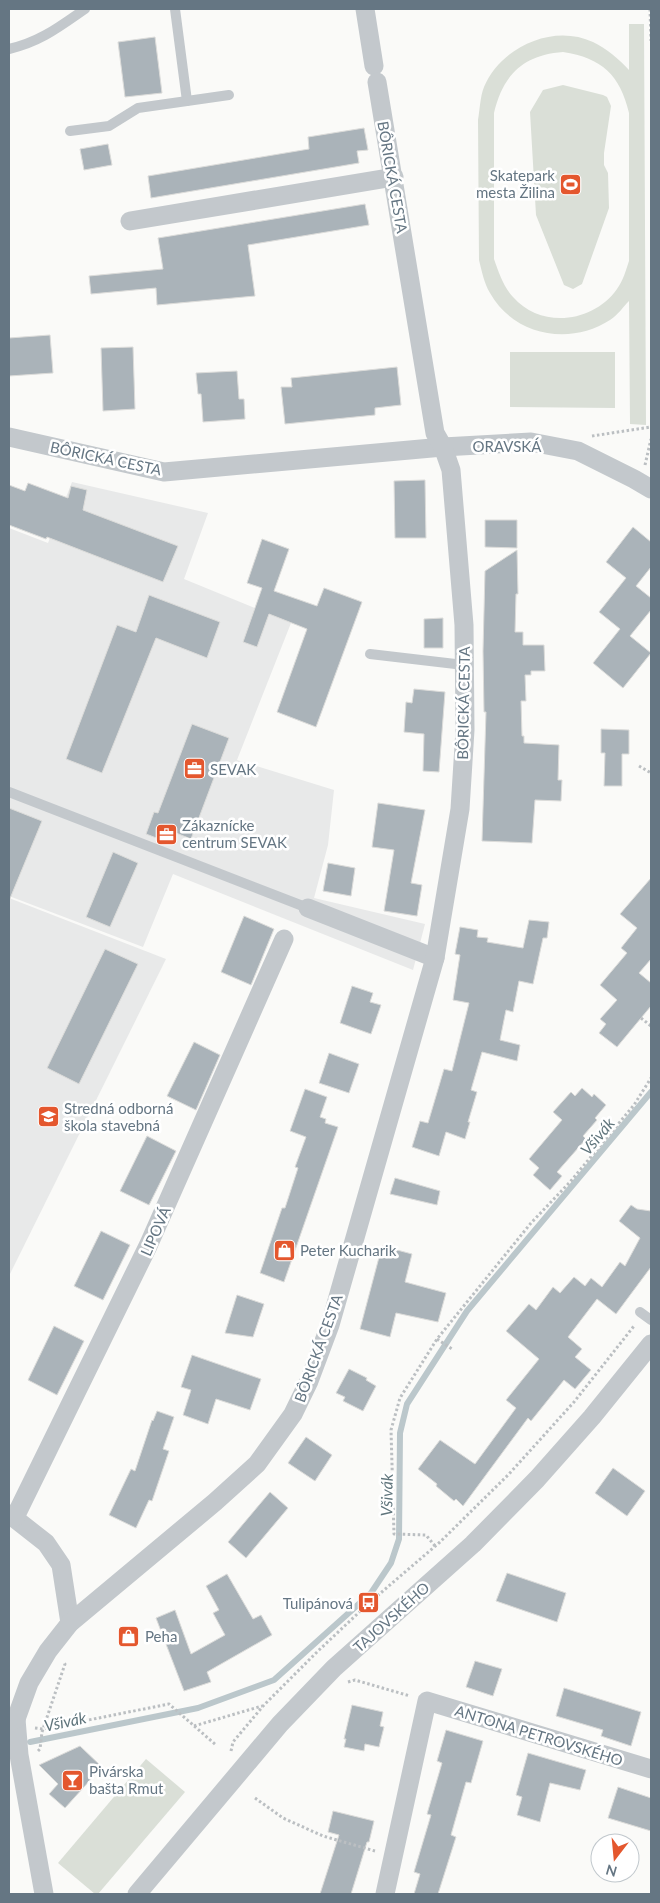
<svg xmlns="http://www.w3.org/2000/svg" width="660" height="1903" font-family="Lato,sans-serif">
  <rect width="100%" height="100%" fill="#fafaf8"/>
  <!-- built -->
  <g fill="#e8e9e9">
    <polygon points="72,482 208,513 184,579 291,623 237,760 334,790 328,845 314,898 425,924 413,970 173,874 143,947 9,896 9,528 48,543"/>
    <polygon points="9,898 166,959 9,1276"/>
  </g>
  <!-- green -->
  <g fill="#dadfd7" fill-rule="evenodd">
    <path d="M629,24H644L646,425L630,424L629,301C623,307 618,315 610,320C570,346 514,336 490,293C484,283 482,272 479,260L478,120C480,109 480,97 484,87C501,47 553,23 593,42C607,49 619,59 629,70ZM563,52C602,58 620,75 629,113V261C626,270 623,281 617,289C593,323 541,329 513,297C503,286 499,273 494,259V113C503,75 523,55 563,52Z"/>
    <polygon points="563,85 603,95 607,97 611,106 604,153 604,165 608,173 609,208 582,284 573,289 564,285 536,215 530,112 543,90"/>
    <polygon points="510,352 615,352 615,408 510,407"/>
    <polygon points="146,1759 185,1792 98,1894 95,1894 58,1863"/>
  </g>
  <g fill="none" stroke-linecap="round" stroke-linejoin="round">
    <!-- stream -->
    <polyline stroke="#bbc7cb" stroke-width="6" points="30,1742 198,1708 274,1680 371,1593 391,1563 399,1539 400,1433 407,1404 467,1311 651,1092"/>
  </g>
  <!-- building -->
  <g fill="#aab3b9" stroke="#dcdcda">
    <polygon points="155,37 162,93 125,97 118,42"/>
    <polygon points="364,128 368,150 357,151 359,163 151,198 148,176 309,149 308,137"/>
    <polygon points="108,144 112,165 84,170 80,149"/>
    <polygon points="365,204 369,225 248,245 255,296 157,305 156,288 91,294 89,276 163,269 158,238"/>
    <polygon points="50,335 53,373 9,376 9,338"/>
    <polygon points="133,347 135,409 103,411 101,348"/>
    <polygon points="397,367 401,405 375,408 375,415 285,424 281,387 292,387 291,378"/>
    <polygon points="237,371 239,399 244,399 245,419 203,422 201,394 198,394 196,373"/>
    <polygon points="425,480 426,538 395,538 394,481"/>
    <polygon points="28,483 68,498 71,486 87,490 83,510 178,546 163,582 47,537 46,539 9,525 9,485 25,491"/>
    <polygon points="485,520 517,520 517,548 485,547"/>
    <polygon points="633,527 651,542 651,567 636,586 651,598 651,610 630,636 651,653 623,688 593,663 620,629 599,612 626,578 606,562"/>
    <polygon points="262,539 289,549 274,591 317,606 324,588 362,602 316,727 277,712 307,629 269,614 257,647 243,642 262,588 247,583"/>
    <polygon points="517,550 518,594 516,594 515,632 523,632 523,645 544,645 545,671 531,671 531,675 525,675 526,701 521,701 522,736 524,736 524,743 559,745 558,780 562,780 561,801 535,800 532,843 482,841 486,712 484,712 483,651 485,571"/>
    <polygon points="149,595 220,622 207,658 156,638 102,773 66,759 117,625 136,632"/>
    <polygon points="443,618 443,648 424,648 424,619"/>
    <polygon points="414,689 445,692 439,772 423,771 424,734 404,732 406,702 412,703"/>
    <polygon points="192,724 229,738 191,839 176,833 172,844 146,834 154,812 158,813"/>
    <polygon points="601,729 629,730 629,754 622,754 622,786 604,786 605,753 601,753"/>
    <polygon points="378,803 425,810 411,883 422,885 417,916 384,911 394,850 372,847"/>
    <polygon points="9,808 42,821 9,901"/>
    <polygon points="113,852 138,863 110,927 86,917"/>
    <polygon points="328,863 355,868 351,896 323,891"/>
    <polygon points="651,878 651,959 639,973 651,983 651,1006 617,1047 599,1033 606,1024 600,1019 617,1000 600,985 627,953 621,948 637,928 620,914"/>
    <polygon points="244,916 274,929 251,985 221,972"/>
    <polygon points="529,920 549,922 547,938 543,938 533,984 519,981 513,1012 506,1010 500,1040 520,1045 517,1061 482,1052 471,1090 477,1092 468,1122 470,1122 465,1139 446,1132 439,1156 412,1147 420,1121 428,1123 444,1069 452,1071 469,1003 453,1000 460,955 455,954 460,927 478,930 477,937 488,938 487,942 523,948"/>
    <polygon points="105,949 138,964 79,1084 47,1068"/>
    <polygon points="352,986 373,993 370,1002 381,1005 371,1034 340,1023"/>
    <polygon points="194,1042 220,1055 196,1110 167,1096"/>
    <polygon points="329,1053 359,1064 349,1093 319,1083"/>
    <polygon points="582,1088 592,1097 594,1094 606,1105 595,1118 597,1120 583,1136 586,1139 557,1172 562,1176 550,1190 533,1175 539,1168 529,1159 562,1120 553,1112 571,1092 575,1096"/>
    <polygon points="305,1089 327,1097 320,1117 326,1119 325,1123 338,1127 284,1282 260,1273 282,1208 285,1208 298,1168 295,1167 306,1137 290,1131"/>
    <polygon points="147,1136 176,1151 149,1205 120,1191"/>
    <polygon points="395,1178 440,1191 437,1205 390,1194"/>
    <polygon points="631,1205 637,1209 651,1211 651,1267 616,1314 597,1299 568,1337 582,1349 575,1357 591,1370 575,1389 564,1380 531,1421 528,1418 463,1506 456,1499 454,1501 436,1486 437,1484 418,1469 440,1440 475,1464 516,1408 506,1400 539,1359 506,1331 529,1304 536,1310 553,1287 560,1293 574,1277 585,1286 591,1278 602,1287 620,1262 625,1266 640,1238 619,1221"/>
    <polygon points="101,1231 130,1245 103,1300 74,1286"/>
    <polygon points="382,1246 412,1254 405,1282 446,1293 438,1322 396,1313 390,1337 360,1329"/>
    <polygon points="237,1295 264,1304 253,1337 225,1333"/>
    <polygon points="54,1326 84,1341 57,1395 28,1380"/>
    <polygon points="192,1355 261,1379 250,1410 216,1399 208,1424 183,1415 191,1390 181,1387"/>
    <polygon points="349,1369 367,1378 366,1380 376,1386 363,1411 343,1401 345,1397 336,1393"/>
    <polygon points="157,1411 174,1417 163,1449 169,1451 152,1501 149,1500 136,1528 109,1515 131,1469 135,1471 152,1420 153,1421"/>
    <polygon points="306,1437 332,1455 315,1481 288,1463"/>
    <polygon points="613,1468 645,1491 627,1516 595,1493"/>
    <polygon points="270,1492 288,1508 246,1558 228,1542"/>
    <polygon points="507,1573 566,1593 557,1622 496,1601"/>
    <polygon points="227,1574 253,1619 261,1615 272,1635 207,1672 211,1682 184,1691 156,1618 175,1610 191,1654 225,1635 213,1613 219,1610 206,1586"/>
    <polygon points="475,1661 502,1669 493,1696 466,1687"/>
    <polygon points="564,1688 641,1712 631,1746 601,1736 603,1730 556,1716"/>
    <polygon points="352,1705 383,1712 380,1726 384,1727 379,1747 365,1744 364,1751 344,1747 346,1739 344,1739"/>
    <polygon points="446,1730 483,1741 471,1783 466,1782 451,1835 456,1837 438,1894 414,1894 420,1874 414,1872 431,1815 427,1814 442,1763 437,1761"/>
    <polygon points="80,1746 102,1767 65,1808 49,1794 58,1784 39,1765"/>
    <polygon points="528,1753 586,1770 580,1790 550,1783 540,1822 517,1815 522,1797 516,1795"/>
    <polygon points="618,1787 651,1798 651,1831 608,1818"/>
    <polygon points="333,1811 374,1821 369,1842 367,1842 351,1894 320,1894 339,1835 328,1832"/>
  </g>
  <g fill="none" stroke-linecap="round" stroke-linejoin="round">
    <!-- path -->
    <g stroke="#bbbfc2" stroke-width="3" stroke-dasharray="2.5 2.5" stroke-linecap="butt">
      <polyline points="650,9 651,41"/>
      <polyline points="592,436 651,427"/>
      <polyline points="645,465 651,439"/>
      <polyline points="639,766 651,773"/>
      <polyline points="641,1018 651,1026"/>
      <polyline points="437,1339 452,1349"/>
      <polyline points="435,1546 426,1535 394,1534 391,1430 400,1398 437,1339 531,1223 570,1182 634,1105 651,1078"/>
      <polyline points="348,1682 355,1680 410,1696"/>
      <polyline points="194,1726 262,1706"/>
      <polyline points="35,1728 43,1729 169,1704 216,1745"/>
      <polyline points="38,1751 40,1749 42,1732 65,1664 64,1663"/>
      <polyline points="231,1751 233,1742 264,1705 318,1651 369,1603 440,1542 509,1474 574,1402 634,1326"/>
      <polyline points="255,1798 283,1818 323,1836 375,1851"/>
    </g>
    <!-- service -->
    <g stroke="#c3c8cc" stroke-width="10">
      <polyline points="175,9 187,101"/>
      <path d="M9,49C40,42 59,27 85,9"/>
      <polyline points="70,131 109,126 138,108 229,95"/>
      <polyline points="370,654 464,665"/>
      <polyline points="9,792 308,908"/>
      <polyline points="640,1312 651,1320"/>
    </g>
    <!-- minor -->
    <g stroke="#c3c8cc" stroke-width="19">
      <polyline points="365,9 374,66"/>
      <polyline points="130,221 394,177"/>
      <polyline points="9,437 164,472 443,447 531,442 578,451 634,479 651,489"/>
      <polyline points="308,908 435,958"/>
      <polyline points="9,1514 46,1543 61,1565 70,1623"/>
      <polyline points="15,1517 148,1246 284,939"/>
      <polyline points="16,1719 19,1755 44,1894"/>
      <polyline points="9,1723 16,1719 29,1683 48,1651 70,1623 215,1502 257,1464 293,1414 309,1381 330,1325 435,958 460,809 465,730 464,625 451,470 443,447 435,433 377,82"/>
      <polyline points="137,1894 280,1724 334,1668 473,1544 537,1479 592,1417 651,1344"/>
      <polyline points="385,1894 427,1701 651,1769"/>
    </g>
  </g>
  <!-- icons -->
  <defs>
    <symbol id="stadium-square" viewBox="-11 -11 22 22"><rect x="-9" y="-9" width="18" height="18" rx="4" fill="#e4572e" stroke="#fff"/><path d="M0-5a6.5 5 0 1 0 0 10a6.5 5 0 1 0 0-10ZM-3.5-1.8h7v3.6h-7Z" fill="#fff"/></symbol>
    <symbol id="office-square" viewBox="-11 -11 22 22"><rect x="-9" y="-9" width="18" height="18" rx="4" fill="#e4572e" stroke="#fff"/><path d="M-6-3h4V-5.5h4V-3h4V5H-6ZM-1-4.5V-3h2v-1.5ZM-6 0V1H6V0Z" fill="#fff"/></symbol>
    <symbol id="school-square" viewBox="-11 -11 22 22"><rect x="-9" y="-9" width="18" height="18" rx="4" fill="#e4572e" stroke="#fff"/><path d="M0-5L7-2L0 1L-7-2ZM-4 1L0 2.5L4 1V4Q0 6-4 4Z" fill="#fff"/></symbol>
    <symbol id="shop-square" viewBox="-11 -11 22 22"><rect x="-9" y="-9" width="18" height="18" rx="4" fill="#e4572e" stroke="#fff"/><path d="M-5-2.5h2.3a2.7 3.5 0 0 1 5.4 0H5L5.5 6h-11ZM-1.5-2.5h3a1.5 2.3 0 0 0-3 0Z" fill="#fff"/></symbol>
    <symbol id="bus-square" viewBox="-11 -11 22 22"><rect x="-9" y="-9" width="18" height="18" rx="4" fill="#e4572e" stroke="#fff"/><path d="M-5-6H5V4H4V6H2V4H-2V6H-4V4H-5ZM-3.5-4V0h7V-4ZM-3.5 1.2v1.5H-2V1.2ZM2 1.2v1.5H3.5V1.2Z" fill="#fff"/></symbol>
    <symbol id="bar-square" viewBox="-11 -11 22 22"><rect x="-9" y="-9" width="18" height="18" rx="4" fill="#e4572e" stroke="#fff"/><path d="M-6-5H6L.8 .8V4.5H3.5V6h-7V4.5H-.8V.8Z" fill="#fff"/></symbol>
  </defs>
  <g fill-rule="evenodd">
    <use href="#stadium-square" x="558" y="172" width="25" height="25"/>
    <use href="#office-square" x="182" y="756" width="25" height="25"/>
    <use href="#office-square" x="154" y="822" width="25" height="25"/>
    <use href="#school-square" x="36" y="1104" width="25" height="25"/>
    <use href="#shop-square" x="272" y="1238" width="25" height="25"/>
    <use href="#bus-square" x="356" y="1590" width="25" height="25"/>
    <use href="#shop-square" x="116" y="1624" width="25" height="25"/>
    <use href="#bar-square" x="60" y="1768" width="25" height="25"/>
  </g>
  <g text-anchor="middle" dominant-baseline="central" stroke-width="5" stroke-linejoin="round" paint-order="stroke">
    <!-- poi labels -->
    <g font-size="15" fill="#657683" stroke="#fff" text-anchor="start">
      <text x="555" y="175" text-anchor="end">Skatepark<tspan x="555" dy="17">mesta Žilina</tspan></text>
      <text x="210" y="769">SEVAK</text>
      <text x="182" y="825">Zákaznícke<tspan x="182" dy="17">centrum SEVAK</tspan></text>
      <text x="64" y="1108">Stredná odborná<tspan x="64" dy="17">škola stavebná</tspan></text>
      <text x="300" y="1250">Peter Kucharik</text>
      <text x="353" y="1603" text-anchor="end">Tulipánová</text>
      <text x="145" y="1636">Peha</text>
      <text x="89" y="1771">Pivárska<tspan x="89" dy="17">bašta Rmut</tspan></text>
    </g>
    <!-- street labels -->
    <g font-size="15" fill="#657683" stroke="#fff">
      <text transform="translate(393 177) rotate(80)">BÔRICKÁ CESTA</text>
      <text x="507" y="446">ORAVSKÁ</text>
      <text transform="translate(106 458) rotate(12)">BÔRICKÁ CESTA</text>
      <text transform="translate(463 703) rotate(-89)">BÔRICKÁ CESTA</text>
      <text transform="translate(155 1231) rotate(-66)">LIPOVÁ</text>
      <text transform="translate(318 1348) rotate(-70)">BÔRICKÁ CESTA</text>
      <text transform="translate(391 1617) rotate(-42)">TAJOVSKÉHO</text>
      <text transform="translate(539 1735) rotate(17)">ANTONA PETROVSKÉHO</text>
    </g>
    <!-- water labels -->
    <g font-size="16" font-style="italic" fill="#60757c" stroke="#fff">
      <text transform="translate(597 1136) rotate(-50)">Všivák</text>
      <text transform="translate(386 1495) rotate(-89)">Všivák</text>
      <text transform="translate(65 1721) rotate(-12)">Všivák</text>
    </g>
  </g>
  <!-- border -->
  <rect width="660" height="1903" fill="none" stroke="#657683" stroke-width="20"/>
  <!-- north arrow -->
  <g transform="translate(615 1858) rotate(196)"><circle r="24" fill="#ffffff" stroke="#c1c8cd"/>
  <path d="M0-4L9 19L0 12L-9 19Z" fill="#e4572e"/>
  <text y="-8" font-size="14" font-weight="bold" text-anchor="middle" fill="#657683">N</text>
  </g>
</svg>
